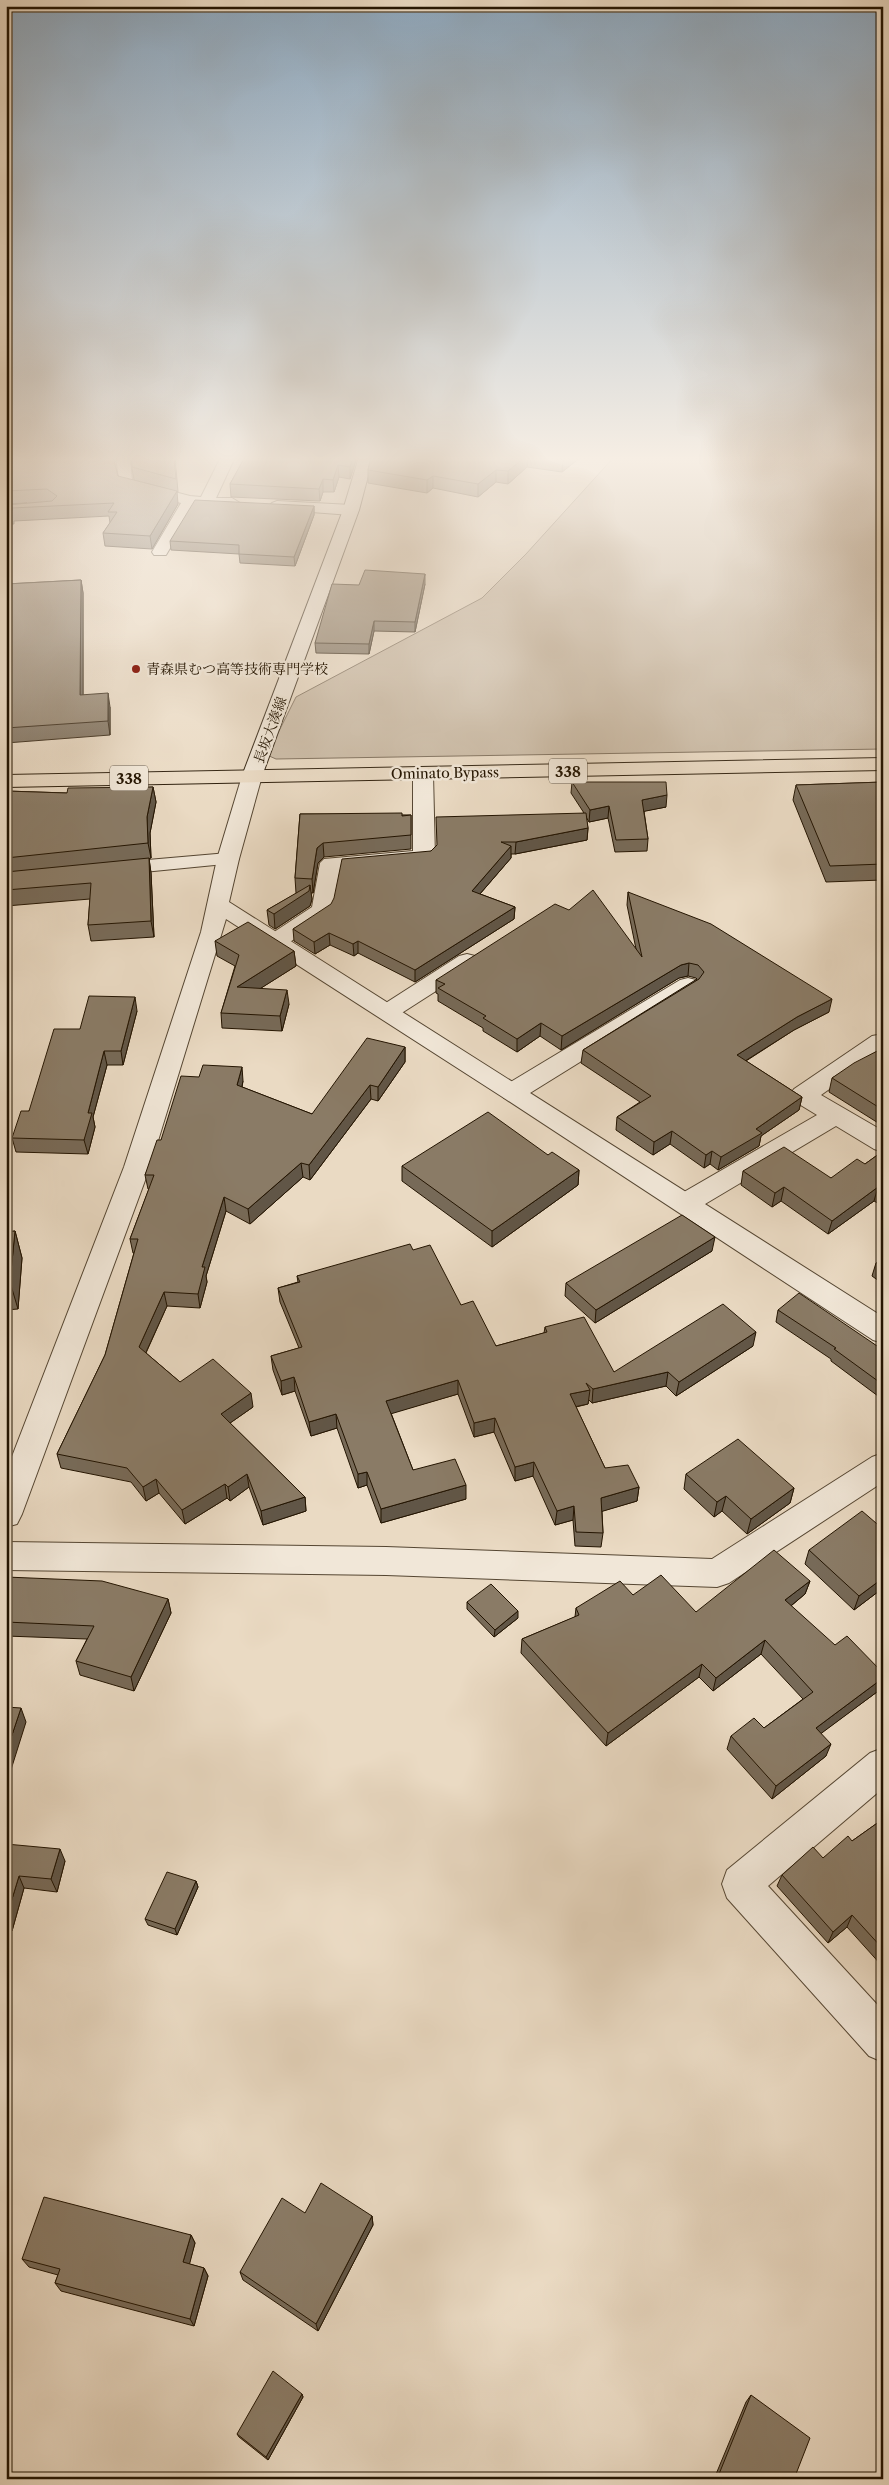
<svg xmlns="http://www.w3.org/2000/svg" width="889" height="2485" font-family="'Libre Caslon Text','Noto Serif JP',serif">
  <rect width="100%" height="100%" fill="#eadac3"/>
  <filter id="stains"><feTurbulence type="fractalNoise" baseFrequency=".004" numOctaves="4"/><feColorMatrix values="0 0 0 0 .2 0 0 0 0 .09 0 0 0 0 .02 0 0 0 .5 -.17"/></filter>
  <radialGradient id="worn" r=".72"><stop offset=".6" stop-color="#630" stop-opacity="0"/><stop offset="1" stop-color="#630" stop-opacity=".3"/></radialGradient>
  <!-- green -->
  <polygon fill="#c8b8a2" stroke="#766652" points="614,457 883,457 883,749 276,759 267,755 296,697 482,598 526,554"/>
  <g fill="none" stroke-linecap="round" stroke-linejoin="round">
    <defs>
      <g id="minor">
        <polygon points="116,457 130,457 132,481 190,496 201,497 221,457 235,457 216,498 232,498 240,503 232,508 195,506 166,555 154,555 152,552 181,503 120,487"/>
        <polygon points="277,501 351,505 359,510 351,515 272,509 269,506 272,503"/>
        <polygon points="423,768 430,770 433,774 435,857 431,861 341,869 333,910 330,915 284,946 276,948 268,946 265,941 268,936 312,907 320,863 324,859 413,851 413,774 416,770"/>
        <polygon points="228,853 235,855 239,859 235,863 113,875 105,874 102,869 105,864 113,863"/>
        <polygon points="467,954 475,956 478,961 475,966 397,1016 389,1018 381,1016 377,1011 381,1006 459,956"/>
        <polygon points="688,978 696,980 700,985 696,990 522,1098 513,1100 504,1098 501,1092 504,1086 680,980"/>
        <polygon points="883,1034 883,1051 821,1095 883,1131 883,1152 874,1149 836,1126 695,1210 686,1212 677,1210 673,1203 677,1196 817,1115 794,1101 790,1095 794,1089 872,1036"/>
        <polygon points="883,1453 883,1482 729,1583 717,1587 386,1575 6,1570 6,1542 386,1547 712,1559 872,1457"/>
        <polygon points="883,1748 883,1788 768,1886 883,2011 883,2062 869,2056 727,1898 722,1884 727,1870 870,1753"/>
      </g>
      <polygon id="tertiary" points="252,770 259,772 262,776 239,859 229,902 883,1317 883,1343 873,1340 504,1098 226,919 150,1167 22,1514 17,1524 6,1527 6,1472 124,1167 201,932 217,859 242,776 245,772"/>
      <polygon id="secondary" points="359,457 373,457 359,510 262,776 259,780 245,780 242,776 343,510"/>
      <polygon id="trunk" points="883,758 883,770 6,787 6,775"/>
    </defs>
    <!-- minor casing -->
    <use href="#minor" stroke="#554632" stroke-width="2"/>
    <!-- tertiary casing -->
    <use href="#tertiary" stroke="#554632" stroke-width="2"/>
    <!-- secondary casing -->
    <use href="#secondary" stroke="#231401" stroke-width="2"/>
    <!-- trunk casing -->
    <use href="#trunk" stroke="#231401" stroke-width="2"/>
    <!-- minor -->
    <use href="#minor" fill="#f1e7d8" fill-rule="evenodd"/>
    <!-- tertiary -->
    <use href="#tertiary" fill="#f1e7d8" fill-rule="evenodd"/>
    <!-- secondary -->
    <use href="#secondary" fill="#f1e7d8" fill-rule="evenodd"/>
    <!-- trunk -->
    <use href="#trunk" fill="#eadac3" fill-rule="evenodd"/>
  </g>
  <!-- wall -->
  <g fill="#776a58" stroke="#231401">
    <polygon points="6,457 113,457 118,476 178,504 152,549 105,546 103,533 110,523 109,516 14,521 14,524 6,524 6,505 27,503 6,504"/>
    <polygon points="130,457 175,457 178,492 134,480"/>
    <polygon points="245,457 357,457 350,479 339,477 334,492 323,492 320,501 231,497 230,484"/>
    <polygon points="371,457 581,457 562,472 527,467 508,484 496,482 478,497 433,488 427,493 368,483 368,470"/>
    <polygon points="314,506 314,515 295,566 240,563 239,554 171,550 170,541"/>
    <polygon points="81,580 83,593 83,695 110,707 110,735 6,743 6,584"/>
    <polygon points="425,584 415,632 374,631 369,654 316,653 315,643 359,585"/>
    <polygon points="572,782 666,807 644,811 648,839 647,851 615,852 608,818 589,822 586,817 588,828 587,840 515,854 511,854 511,858 480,894 515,907 514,919 415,982 358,953 354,956 330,945 315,954 294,941 293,929 431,851 584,813 571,793"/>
    <polygon points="883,782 883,880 826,882 793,800 796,785"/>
    <polygon points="153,787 156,802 150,833 151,858 149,859 151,873 154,937 91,941 88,925 90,899 6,906 6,791 67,793"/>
    <polygon points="300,814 411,815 411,849 324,857 318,863 313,893 311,893 312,899 310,906 275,929 269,925 267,910 297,893 296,893 295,878"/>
    <polygon points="628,892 829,1012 794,1030 746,1061 802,1097 799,1110 761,1136 759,1146 718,1170 710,1164 704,1168 670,1144 653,1155 616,1130 617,1117 640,1102 581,1063 583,1050 697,979 696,978 688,976 679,978 561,1050 540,1036 517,1052 483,1031 483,1028 438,1001 438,994 436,993 436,980 636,949 627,905"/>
    <polygon points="215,941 294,951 296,966 261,988 289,1004 282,1031 222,1028 221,1013 235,966 217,956"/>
    <polygon points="137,1011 123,1065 107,1065 93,1117 95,1127 88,1154 16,1152 12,1138 80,1029"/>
    <polygon points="405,1047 405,1062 378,1101 371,1099 310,1180 303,1177 250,1224 226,1211 206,1276 207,1282 200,1308 167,1306 146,1353 180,1382 253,1407 230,1423 305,1497 306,1511 263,1525 249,1487 230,1501 227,1498 185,1524 159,1493 146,1501 131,1482 61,1468 57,1454 105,1355 134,1253 133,1253 130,1239 149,1189 148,1189 145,1175 161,1140 243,1081 242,1087 312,1114"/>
    <polygon points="883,1048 883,1126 829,1092 832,1078"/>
    <polygon points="883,1151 883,1206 874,1201 828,1234 781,1201 772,1207 741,1185 743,1171 831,1178 865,1164"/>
    <polygon points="548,1155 579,1170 578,1185 492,1247 402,1181 402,1166"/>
    <polygon points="15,1231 22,1258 18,1309 6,1310 6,1232"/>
    <polygon points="413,1250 461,1305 496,1346 544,1333 545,1327 614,1372 753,1346 676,1396 666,1386 592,1403 589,1400 588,1404 576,1407 605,1468 639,1487 637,1501 602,1511 603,1533 601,1547 575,1546 573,1520 555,1525 533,1476 515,1481 494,1432 474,1437 458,1394 391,1413 413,1470 466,1499 381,1523 367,1485 358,1488 337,1428 311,1436 295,1391 282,1395 273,1370 271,1356 299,1348 280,1302 278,1288 298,1282 297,1276"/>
    <polygon points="712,1251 595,1323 565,1296 566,1283"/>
    <polygon points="883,1258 883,1284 872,1276 876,1263"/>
    <polygon points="778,1310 883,1350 883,1392 878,1396 831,1361 831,1359 776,1322"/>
    <polygon points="686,1474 794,1488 790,1503 747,1534 722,1511 714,1517 684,1489"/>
    <polygon points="883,1529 883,1588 854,1610 805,1564 809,1550"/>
    <polygon points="6,1577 168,1599 171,1613 134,1691 80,1675 76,1661 87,1639 6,1636"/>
    <polygon points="810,1581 805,1594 791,1606 881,1689 821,1733 826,1756 772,1799 727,1749 731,1736 764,1728 803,1699 761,1654 713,1691 699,1677 606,1746 521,1653 522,1639 575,1617 576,1608 633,1595 696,1612"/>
    <polygon points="467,1602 518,1618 494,1637 467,1609"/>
    <polygon points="883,1819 883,1967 847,1927 828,1943 777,1886 782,1875 823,1858 852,1841"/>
    <polygon points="6,1844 65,1861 57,1892 24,1888 12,1931 6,1931"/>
    <polygon points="196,1881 198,1887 177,1935 148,1925 145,1919"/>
    <polygon points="305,2213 372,2216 373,2225 318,2331 243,2280 240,2272"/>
    <polygon points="191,2235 195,2243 189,2264 204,2268 208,2276 194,2326 61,2291 55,2283 58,2275 29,2267 22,2259"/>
    <polygon points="302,2394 303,2397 268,2460 239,2437 237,2434"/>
    <polygon points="751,2395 794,2479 714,2479 746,2402"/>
  </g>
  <!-- shaded-wall -->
  <g fill="#615647" stroke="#231401">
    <polygon points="353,457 357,457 350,479 350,467"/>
    <polygon points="525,457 528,457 527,467 508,484 508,471"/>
    <polygon points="566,457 581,457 562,472 563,460"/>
    <polygon points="338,465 339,477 334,492 333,480"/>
    <polygon points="496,470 496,482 478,497 478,484"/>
    <polygon points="433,476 433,488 427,493 427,480"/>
    <polygon points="323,479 323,492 320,501 319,489"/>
    <polygon points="177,491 178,504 152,549 150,536"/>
    <polygon points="314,506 314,515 295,566 294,557"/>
    <polygon points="425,574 425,584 415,632 415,622"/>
    <polygon points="81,580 83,593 83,709 80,695"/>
    <polygon points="374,621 374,631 369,654 369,644"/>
    <polygon points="108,693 110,707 110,735 108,721"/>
    <polygon points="153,787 156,802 150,833 151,858 148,843 147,817"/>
    <polygon points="667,795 666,807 641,812 642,800"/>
    <polygon points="609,806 608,818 589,822 590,810"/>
    <polygon points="588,828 587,840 515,854 516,842"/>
    <polygon points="323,843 324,857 318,863 313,893 312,879 317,848"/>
    <polygon points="511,846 511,858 472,903 472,891"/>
    <polygon points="149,858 151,873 154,937 151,921"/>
    <polygon points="310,885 312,899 310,906 275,929 274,914"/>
    <polygon points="515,907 514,919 415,982 415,970"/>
    <polygon points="329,933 330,945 315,954 314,942"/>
    <polygon points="358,941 358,953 354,956 353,944"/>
    <polygon points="294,951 296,966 239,1002 237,987"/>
    <polygon points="689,963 688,976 679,978 561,1050 562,1036 681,965"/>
    <polygon points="287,990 289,1004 282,1031 280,1016"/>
    <polygon points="135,997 137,1011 123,1065 121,1051"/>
    <polygon points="832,999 829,1012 794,1030 734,1068 737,1055 797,1017"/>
    <polygon points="541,1023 540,1036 517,1052 517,1039"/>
    <polygon points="405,1047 405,1062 378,1101 378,1087"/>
    <polygon points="104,1051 107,1065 93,1117 95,1127 88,1154 84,1140 88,1113"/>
    <polygon points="242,1067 243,1081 239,1100 237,1085"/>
    <polygon points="370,1085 371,1099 310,1180 309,1165"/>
    <polygon points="802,1097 799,1110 761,1136 759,1146 718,1170 721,1157 756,1129"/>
    <polygon points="672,1131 670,1144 653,1155 654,1142"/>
    <polygon points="712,1151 710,1164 704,1168 706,1155"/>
    <polygon points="301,1163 303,1177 250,1224 248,1209"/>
    <polygon points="579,1170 578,1185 492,1247 492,1231"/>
    <polygon points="784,1187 781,1201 772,1207 775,1193"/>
    <polygon points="878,1187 874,1201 828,1234 832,1221"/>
    <polygon points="224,1197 226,1211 206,1276 207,1282 200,1308 198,1294 202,1267"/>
    <polygon points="15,1231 22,1258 18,1309 10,1282"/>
    <polygon points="715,1237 712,1251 595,1323 596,1310"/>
    <polygon points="164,1292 167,1306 142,1361 139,1347"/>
    <polygon points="756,1332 753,1346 676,1396 679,1382"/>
    <polygon points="668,1372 666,1386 592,1403 593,1389"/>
    <polygon points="294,1377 295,1391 282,1395 281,1381"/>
    <polygon points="458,1380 458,1394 387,1415 386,1401"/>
    <polygon points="883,1383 883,1392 878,1396 882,1384"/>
    <polygon points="590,1390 588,1404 569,1408 570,1394"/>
    <polygon points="251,1393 253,1407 223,1428 221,1414"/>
    <polygon points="336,1414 337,1428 311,1436 309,1422"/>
    <polygon points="495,1418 494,1432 474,1437 474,1423"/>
    <polygon points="534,1462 533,1476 515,1481 515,1467"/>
    <polygon points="367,1472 367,1485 358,1488 358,1474"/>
    <polygon points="247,1474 249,1487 230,1501 228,1487"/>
    <polygon points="156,1479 159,1493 146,1501 143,1487"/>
    <polygon points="225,1484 227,1498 185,1524 182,1510"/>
    <polygon points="466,1485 466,1499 381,1523 381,1509"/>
    <polygon points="639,1487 637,1501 600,1512 601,1498"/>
    <polygon points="794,1488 790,1503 747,1534 751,1519"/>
    <polygon points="726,1496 722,1511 714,1517 717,1502"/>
    <polygon points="305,1497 306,1511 263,1525 261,1511"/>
    <polygon points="574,1506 573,1520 555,1525 557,1511"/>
    <polygon points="883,1578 883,1588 854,1610 859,1596"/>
    <polygon points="810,1581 805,1594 781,1614 785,1600"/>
    <polygon points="168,1599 171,1613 134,1691 131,1677"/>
    <polygon points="518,1611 518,1618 494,1637 495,1630"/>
    <polygon points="765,1640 761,1654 713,1691 716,1678"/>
    <polygon points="702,1664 699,1677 606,1746 608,1733"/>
    <polygon points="883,1678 883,1684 881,1689 811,1741 816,1728"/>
    <polygon points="21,1708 26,1722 9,1776 6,1770 6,1753"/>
    <polygon points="831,1744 826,1756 772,1799 776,1786"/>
    <polygon points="60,1849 65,1861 57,1892 51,1879"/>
    <polygon points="19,1876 24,1888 12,1931 6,1919"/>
    <polygon points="196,1881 198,1887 177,1935 175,1929"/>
    <polygon points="852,1915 847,1927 828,1943 833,1932"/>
    <polygon points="372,2216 373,2225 318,2331 316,2324"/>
    <polygon points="191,2235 195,2243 188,2270 183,2262"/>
    <polygon points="204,2268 208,2276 194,2326 190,2319"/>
    <polygon points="302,2394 303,2397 268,2460 266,2457"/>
  </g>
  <!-- building -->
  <g fill="#8a7b66" stroke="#231401">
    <polygon points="50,457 113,457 118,476 177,491 150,536 103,533 117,512 108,512 114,503 12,508 12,511 6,511 6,505 52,501 57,496 47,489 6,491 6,458"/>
    <polygon points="131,457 174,457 176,479 132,467"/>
    <polygon points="245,457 353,457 350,467 338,465 333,480 323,479 319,489 230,484"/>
    <polygon points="371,457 525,457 508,471 496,470 478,484 433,476 427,480 368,470"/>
    <polygon points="546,457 566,457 563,460"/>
    <polygon points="195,500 314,506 294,557 239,554 239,545 170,541"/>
    <polygon points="365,570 425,574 415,622 374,621 369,644 315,643 332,584 359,585"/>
    <polygon points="81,580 80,695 108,693 108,721 6,728 6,584"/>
    <polygon points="572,782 666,782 667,795 642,800 648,839 616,840 609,806 590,810"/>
    <polygon points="883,782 883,864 830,866 796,785"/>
    <polygon points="153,787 147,817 148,843 6,858 6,791 67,793 68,788"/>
    <polygon points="402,813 402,816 411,815 411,835 323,843 317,848 312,879 295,878 300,814"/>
    <polygon points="586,813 588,828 516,842 501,842 511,846 472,891 515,907 415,970 358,941 353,944 329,933 314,942 293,929 331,904 334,898 342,859 431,851 437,845 436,817"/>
    <polygon points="149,858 151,921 88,925 91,883 6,890 6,872"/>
    <polygon points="310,885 309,891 274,914 267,910"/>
    <polygon points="593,890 642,957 628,892 711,924 832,999 797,1017 737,1055 802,1097 756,1129 762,1133 721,1157 712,1151 706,1155 672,1131 654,1142 617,1117 651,1096 583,1050 699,979 704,972 698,965 689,963 681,965 562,1036 541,1023 517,1039 483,1018 486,1016 438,988 445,984 436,980 555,904 569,910"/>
    <polygon points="248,922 294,951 237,987 287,990 280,1016 221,1013 239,955 215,941"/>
    <polygon points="89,996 135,997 121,1051 104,1051 88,1113 92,1113 84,1140 12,1138 21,1111 29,1111 54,1029 80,1029"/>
    <polygon points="367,1038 405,1047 378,1087 370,1085 309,1165 301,1163 248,1209 224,1197 202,1267 205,1267 198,1294 164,1292 139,1347 180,1382 213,1359 251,1393 221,1414 305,1497 261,1511 247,1474 228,1487 225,1484 182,1510 156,1479 143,1487 127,1468 57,1454 105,1355 138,1239 130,1239 154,1175 145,1175 157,1140 161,1140 181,1076 199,1077 203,1065 242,1067 237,1085 312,1114"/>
    <polygon points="883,1048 883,1110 832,1078 854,1063"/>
    <polygon points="488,1112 548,1155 552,1152 579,1170 492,1231 402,1166"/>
    <polygon points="784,1147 831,1178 857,1159 865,1164 883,1151 883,1190 878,1187 832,1221 784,1187 775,1193 743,1171"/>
    <polygon points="682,1215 715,1237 596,1310 566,1283"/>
    <polygon points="15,1231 10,1282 6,1283 6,1232"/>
    <polygon points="410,1244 413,1250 430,1245 461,1305 473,1301 496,1346 547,1332 545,1327 584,1317 614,1372 723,1304 756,1332 679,1382 668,1372 593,1389 586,1383 590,1390 570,1394 605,1468 628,1465 639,1487 601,1498 603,1533 576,1532 574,1506 557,1511 534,1462 515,1467 495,1418 474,1423 458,1380 386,1401 413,1470 455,1459 466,1485 381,1509 367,1472 358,1474 336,1414 309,1422 294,1377 281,1381 271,1356 302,1347 278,1288 300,1282 297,1276"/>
    <polygon points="883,1258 883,1268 876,1263"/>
    <polygon points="799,1293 883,1350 883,1383 882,1384 834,1349 836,1348 778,1310"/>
    <polygon points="738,1439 794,1488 751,1519 726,1496 717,1502 686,1474"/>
    <polygon points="862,1511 883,1529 883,1578 859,1596 809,1550"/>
    <polygon points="774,1550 810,1581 785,1600 835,1645 847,1636 883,1673 883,1678 816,1728 831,1744 776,1786 731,1736 754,1718 764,1728 813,1692 765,1640 716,1678 702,1664 608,1733 522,1639 579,1615 576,1608 620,1581 633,1595 661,1575 696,1612"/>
    <polygon points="6,1577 102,1581 168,1599 131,1677 76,1661 94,1626 6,1622"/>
    <polygon points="491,1584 518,1611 495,1630 467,1602"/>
    <polygon points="6,1707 21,1708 6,1753"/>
    <polygon points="883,1819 883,1949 852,1915 833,1932 782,1875 813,1847 823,1858 848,1836 852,1841"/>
    <polygon points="6,1844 60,1849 51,1879 19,1876 6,1919"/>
    <polygon points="167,1872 196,1881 175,1929 145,1919"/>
    <polygon points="321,2183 372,2216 316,2324 240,2272 282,2198 305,2213"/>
    <polygon points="44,2197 191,2235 183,2262 204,2268 190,2319 55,2283 60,2269 22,2259"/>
    <polygon points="273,2371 302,2394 266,2457 237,2434"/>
    <polygon points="751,2395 810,2438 794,2479 717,2479"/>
  </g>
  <!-- sky -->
  <linearGradient id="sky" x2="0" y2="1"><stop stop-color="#8da8bf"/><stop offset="0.57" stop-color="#f6eee4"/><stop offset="1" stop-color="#f6eee4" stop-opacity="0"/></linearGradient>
  <rect width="889" height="805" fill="url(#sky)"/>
  <!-- markers -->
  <circle fill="#8f2418" stroke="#f1e7d8" stroke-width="2" cx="136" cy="669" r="5"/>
  <g text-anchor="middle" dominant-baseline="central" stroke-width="5" stroke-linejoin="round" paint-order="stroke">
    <!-- far-poi labels -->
    <g font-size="14" fill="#231401" stroke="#f1e7d8" text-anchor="start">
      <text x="146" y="669">青森県むつ高等技術専門学校</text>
    </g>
    <!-- far-street labels -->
    <g font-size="14" fill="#231401" stroke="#f1e7d8">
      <text transform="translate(270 730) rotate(-70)">長坂大湊線</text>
      <text transform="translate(445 773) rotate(-1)">Ominato Bypass</text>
    </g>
    <!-- shield labels -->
    <g fill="#f1e7d8" stroke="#615342" stroke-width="1">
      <rect x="549" y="758.5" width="38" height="25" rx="4"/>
      <rect x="110" y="765.5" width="38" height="25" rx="4"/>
    </g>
    <g font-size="15" font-weight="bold" fill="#231401">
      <text x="568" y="771">338</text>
      <text x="129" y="778">338</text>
    </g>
  </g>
  <!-- margin -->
  <rect width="889" height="2485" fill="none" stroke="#eadac3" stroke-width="25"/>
  <rect x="8" y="8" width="874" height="2470" fill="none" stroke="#231401" stroke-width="2.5"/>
  <rect x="12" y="12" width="864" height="2460" fill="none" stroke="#231401"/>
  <rect width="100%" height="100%" filter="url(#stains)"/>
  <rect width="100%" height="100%" fill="url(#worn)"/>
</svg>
